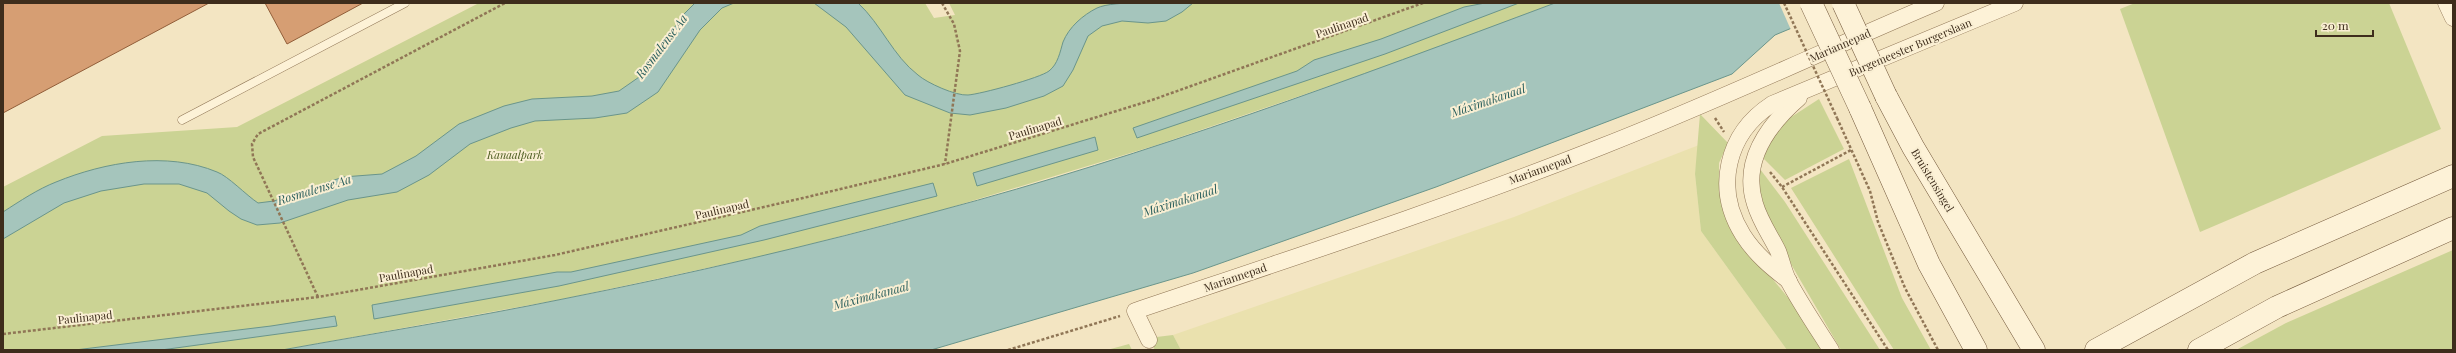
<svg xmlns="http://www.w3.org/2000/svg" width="2456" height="353" font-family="'Playfair Display',serif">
  <rect width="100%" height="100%" fill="#f3e5c2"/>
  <!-- farmland -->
  <polygon fill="#eae1ae" points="1699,145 1695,174 1701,231 1787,350 1181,350 1173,335 1514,217"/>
  <!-- green -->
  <g fill="#cbd394">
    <polygon points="479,3 925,3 934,18 955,15 949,3 1555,3 1390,65 1157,145 942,210 768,255 563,299 282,350 3,350 3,187 102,136 237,127"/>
    <polygon points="2135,3 2389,3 2441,129 2200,232 2120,9"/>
    <polygon points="1819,99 1844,149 1785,180 1762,157 1782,123"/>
    <polygon points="1700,114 1728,143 1719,163 1719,179 1727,220 1747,248 1794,305 1822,350 1787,350 1701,231 1695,174"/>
    <polygon points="1849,159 1902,298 1931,350 1894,350 1791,188"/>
    <polygon points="1760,169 1785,202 1880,350 1841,350 1763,216 1758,185"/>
    <polygon points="2453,250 2453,350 2236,350 2286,323"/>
    <polygon points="1173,335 1181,350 1155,350 1148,338"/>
    <polygon points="1129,344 1132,350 1107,350"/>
  </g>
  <!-- water -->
  <g fill="#a5c5bc" stroke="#6a958b">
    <path d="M695,3H734L722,8L700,30L658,92L627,113L595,118L535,121L511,128L470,144L429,175L397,192L348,200L280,223L257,225L241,219L229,211L207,193L179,184H144L101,191L64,203L3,239V212C20,201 38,189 56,182C105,162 167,151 217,172C228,176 246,195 258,203L274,201L343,177L382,174L416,156L459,124L504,106L532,99L592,96L619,91L642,75L683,15Z"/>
    <path d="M814,3H858C881,24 893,56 918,75C927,83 956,96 968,95C981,94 1040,78 1049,71C1058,64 1060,52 1063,42C1069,27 1083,15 1097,8C1114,0 1171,3 1193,3L1182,12L1166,21L1148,23L1122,21L1102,26L1088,36L1073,70L1063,86L1044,96L1006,108L970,115L950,113L905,95L846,27Z"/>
    <polygon points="1485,3 1519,3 1385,54 1137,138 1133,128 1297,71 1314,60 1381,39 1464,7"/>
    <path d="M1555,3H1852L1775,35L1732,74L1436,187L1193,273L931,350H282C376,333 470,318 563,299C689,274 814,245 938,211C1148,155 1352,79 1555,3Z"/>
    <polygon points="1095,137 1098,150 977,186 973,173"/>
    <polygon points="933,183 937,196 764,240 559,286 374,319 372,305 557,272 571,272 741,235 760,226"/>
    <polygon points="335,316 337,326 161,350 75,350 271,326"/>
  </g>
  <!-- pier -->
  <polygon fill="#f3e5c2" points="1779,3 1854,3 1791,30"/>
  <!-- building -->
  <g fill="#d69e73" stroke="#925e39">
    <polygon points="3,3 209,3 3,113"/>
    <polygon points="265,3 363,3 287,44"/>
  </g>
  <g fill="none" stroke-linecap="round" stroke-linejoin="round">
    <defs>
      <polyline id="lane" points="182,120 405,3"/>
      <g id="street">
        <polyline points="2446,3 2453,18"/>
        <path d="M1799,98C1768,125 1741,161 1755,204C1760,221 1770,235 1778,251C1782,261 1784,273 1789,282C1802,306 1817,328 1831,350"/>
        <path d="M1789,281C1772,268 1755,254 1743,235C1714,189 1726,134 1772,104L2015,3"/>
        <path d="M1149,340L1135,311C1292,258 1449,207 1603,146C1716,102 1825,50 1936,3"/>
      </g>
      <g id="secondary">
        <polyline points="1886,96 1913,147 2034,350"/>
        <polyline points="1860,108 1929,264 1976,350"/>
        <polyline points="2096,350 2255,263 2453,176"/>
        <polyline points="2199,350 2277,307 2453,228"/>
      </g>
    </defs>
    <!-- lane casing -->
    <use href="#lane" stroke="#907656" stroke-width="9"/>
    <!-- street casing -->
    <use href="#street" stroke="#907656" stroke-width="17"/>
    <!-- secondary casing -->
    <use href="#secondary" stroke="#72573a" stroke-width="23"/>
    <!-- path -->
    <g stroke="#907656" stroke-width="2.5" stroke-dasharray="3 2" stroke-linecap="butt">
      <polyline points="942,3 954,24 960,51 945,164"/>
      <polyline points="1715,118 1724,132"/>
      <polyline points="1837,118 1870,191 1878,222 1905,288 1938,350"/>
      <polyline points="1770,172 1782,187 1888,350"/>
      <polyline points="1782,187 1851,150"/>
      <polyline points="318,297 253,157 252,144 258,134 505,3"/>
      <polyline points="3,334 318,297 555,255 803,198 945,164 1152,100 1423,3"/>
      <polyline points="1008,350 1120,316"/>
    </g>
    <!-- lane -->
    <use href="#lane" stroke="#fdf2d7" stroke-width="8"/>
    <!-- street -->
    <use href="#street" stroke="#fdf2d7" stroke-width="16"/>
    <!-- secondary -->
    <use href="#secondary" stroke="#fdf2d7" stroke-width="22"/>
    <defs>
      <g id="secondary-bridge">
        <polyline points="1811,3 1860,108"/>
        <polyline points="1843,3 1886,96"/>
      </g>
    </defs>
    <!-- secondary-bridge casing -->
    <use href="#secondary-bridge" stroke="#72573a" stroke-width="23" stroke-linecap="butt"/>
    <!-- path-bridge -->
    <polyline stroke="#907656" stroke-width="2.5" stroke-dasharray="3 2" stroke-linecap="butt" points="1784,3 1837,118"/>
    <!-- secondary-bridge -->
    <use href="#secondary-bridge" stroke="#fdf2d7" stroke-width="22"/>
  </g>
  <g text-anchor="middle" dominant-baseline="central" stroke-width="4" stroke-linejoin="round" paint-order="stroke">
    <!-- street labels -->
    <g font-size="11" fill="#3e2d1c" stroke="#faefd3">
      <text transform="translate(1342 25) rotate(-19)">Paulinapad</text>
      <text transform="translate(1840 45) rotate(-24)">Mariannepad</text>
      <text transform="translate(1910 47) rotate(-23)">Burgemeester Burgerslaan</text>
      <text transform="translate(1035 128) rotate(-17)">Paulinapad</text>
      <text transform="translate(1540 169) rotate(-20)">Mariannepad</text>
      <text transform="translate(1933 180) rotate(59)">Bruistensingel</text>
      <text transform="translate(722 209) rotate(-13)">Paulinapad</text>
      <text transform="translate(406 273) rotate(-10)">Paulinapad</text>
      <text transform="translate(1235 277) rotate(-19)">Mariannepad</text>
      <text transform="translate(85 317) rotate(-6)">Paulinapad</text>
    </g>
    <!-- park labels -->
    <g font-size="11" font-style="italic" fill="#4d5d20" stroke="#faefd3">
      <text x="515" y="154">Kanaalpark</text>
    </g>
    <!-- water labels -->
    <g font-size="12" font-style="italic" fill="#2a5f5d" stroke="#faefd3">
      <text transform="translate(661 46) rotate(-53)">Rosmalense Aa</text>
      <text transform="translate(1488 100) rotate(-19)">Máximakanaal</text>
      <text transform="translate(314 189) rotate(-17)">Rosmalense Aa</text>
      <text transform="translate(1180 200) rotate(-18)">Máximakanaal</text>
      <text transform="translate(871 295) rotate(-15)">Máximakanaal</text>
    </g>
  </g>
  <!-- border -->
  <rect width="2456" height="353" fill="none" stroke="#3e2d1c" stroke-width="8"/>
  <!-- scale -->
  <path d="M2316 30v6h57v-6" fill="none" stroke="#3e2d1c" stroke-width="2"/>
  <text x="2322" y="30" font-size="12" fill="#3e2d1c" stroke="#faefd3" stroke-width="3" paint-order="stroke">20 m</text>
</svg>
